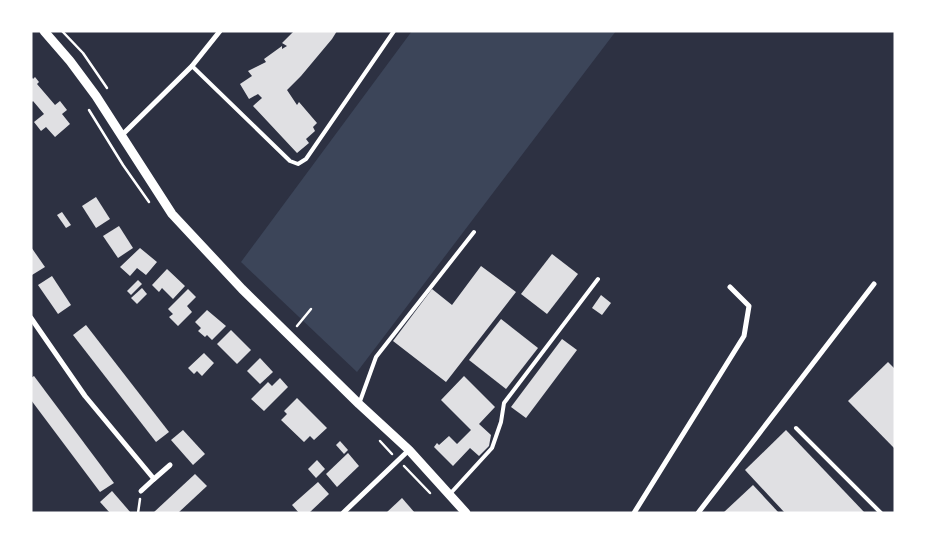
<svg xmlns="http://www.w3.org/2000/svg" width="926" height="544" font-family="'Libre Baskerville',serif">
  <rect width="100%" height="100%" fill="#2d3142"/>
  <!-- green -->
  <polygon fill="#3c4559" points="412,31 616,31 357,372 241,262"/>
  <!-- building -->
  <g fill="#e0e0e3">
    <polygon points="294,31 337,31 332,39 301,76 287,90 297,105 299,102 317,123 313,127 315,131 306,139 309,143 297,153 253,106 262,98 258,94 249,99 240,84 252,76 248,71 266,62 264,59 282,46 282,49 287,46 282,43"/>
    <polygon points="31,76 33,79 35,77 39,82 37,84 55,105 60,101 67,110 62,114 70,124 55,137 46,127 41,131 34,122 44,114 33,101 31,103"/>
    <polygon points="96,197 110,219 96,228 82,206"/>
    <polygon points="62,212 71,225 66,228 57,215"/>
    <polygon points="119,226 133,248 118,258 103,236"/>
    <polygon points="31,247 45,267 32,275 31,274"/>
    <polygon points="140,248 157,262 146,275 137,268 130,276 120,267"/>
    <polygon points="552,254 578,274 547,314 521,294"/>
    <polygon points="481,266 516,292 446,382 393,341 432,289 452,305"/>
    <polygon points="167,269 185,286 173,299 162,288 159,292 152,285"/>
    <polygon points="52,276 71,305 58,314 38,285"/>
    <polygon points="138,280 142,284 131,295 127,291"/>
    <polygon points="142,288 147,294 137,304 131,298"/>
    <polygon points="188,289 196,297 187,306 192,312 178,326 169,317 173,314 168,309"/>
    <polygon points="601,295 611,303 602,315 592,308"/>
    <polygon points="207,310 226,326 212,340 207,335 205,337 198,331 201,328 195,322"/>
    <polygon points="501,319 538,348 506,389 469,360"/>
    <polygon points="86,325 169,432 156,442 73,335"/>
    <polygon points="231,330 251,350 237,364 217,344"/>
    <polygon points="562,339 577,350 526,418 511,407"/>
    <polygon points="204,353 214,363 202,376 197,371 194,374 188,368"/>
    <polygon points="260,358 273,372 260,384 247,371"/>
    <polygon points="888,362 895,369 895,449 848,401"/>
    <polygon points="34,376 114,483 100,492 31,400 31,378"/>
    <polygon points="464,376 495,407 479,424 491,435 489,446 479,456 470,448 453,466 434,447 437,443 439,445 449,436 457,444 471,430 441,400"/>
    <polygon points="280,378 288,387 264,411 251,399 268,382 272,386"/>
    <polygon points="297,398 327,428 314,440 310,436 304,442 281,420 287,414 284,411"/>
    <polygon points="183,430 205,454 193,465 171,440"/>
    <polygon points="786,430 865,513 785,513 745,470"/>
    <polygon points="340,441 348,450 344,454 336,445"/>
    <polygon points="348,453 359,466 337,487 326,474"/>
    <polygon points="317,460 325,469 316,478 308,469"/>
    <polygon points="195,474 207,486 178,513 153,513"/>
    <polygon points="318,482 329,494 309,513 299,513 292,505"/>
    <polygon points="753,485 779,513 723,513"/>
    <polygon points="112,491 131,513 110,513 100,502"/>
    <polygon points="402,498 415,513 386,513"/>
  </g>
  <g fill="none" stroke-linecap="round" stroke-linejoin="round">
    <!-- path -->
    <g stroke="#fff" stroke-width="2.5">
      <polyline points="62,31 83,53 107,88"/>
      <polyline points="89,110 123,165 149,202"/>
      <polyline points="297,326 311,309"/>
      <polyline points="380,441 392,454"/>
      <polyline points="404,466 430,493"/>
      <polyline points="138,513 140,499"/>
    </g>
    <!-- service -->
    <g stroke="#fff" stroke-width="4">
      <polyline points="192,66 290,161 298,164 306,159 394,31"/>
      <polyline points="359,404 376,357 474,232"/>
      <polyline points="796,428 881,513"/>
      <polyline points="449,495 492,448 501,422 504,403 598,279"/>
    </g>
    <!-- minor -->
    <g stroke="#fff" stroke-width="5">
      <polyline points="121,136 192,66 220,31"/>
      <polyline points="31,318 85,396 154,479 170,465"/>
      <polyline points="141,491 154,479"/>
      <polyline points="343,513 409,450"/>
      <polyline points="634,513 744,336 749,306 730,287"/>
      <polyline points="698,513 874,284"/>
    </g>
    <!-- tertiary -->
    <polyline stroke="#fff" stroke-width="9" points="44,31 70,61 96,96 172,214 242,289 359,404 409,450 466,513"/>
  </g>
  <!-- border -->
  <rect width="926" height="544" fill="none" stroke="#ffffff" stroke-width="65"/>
</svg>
